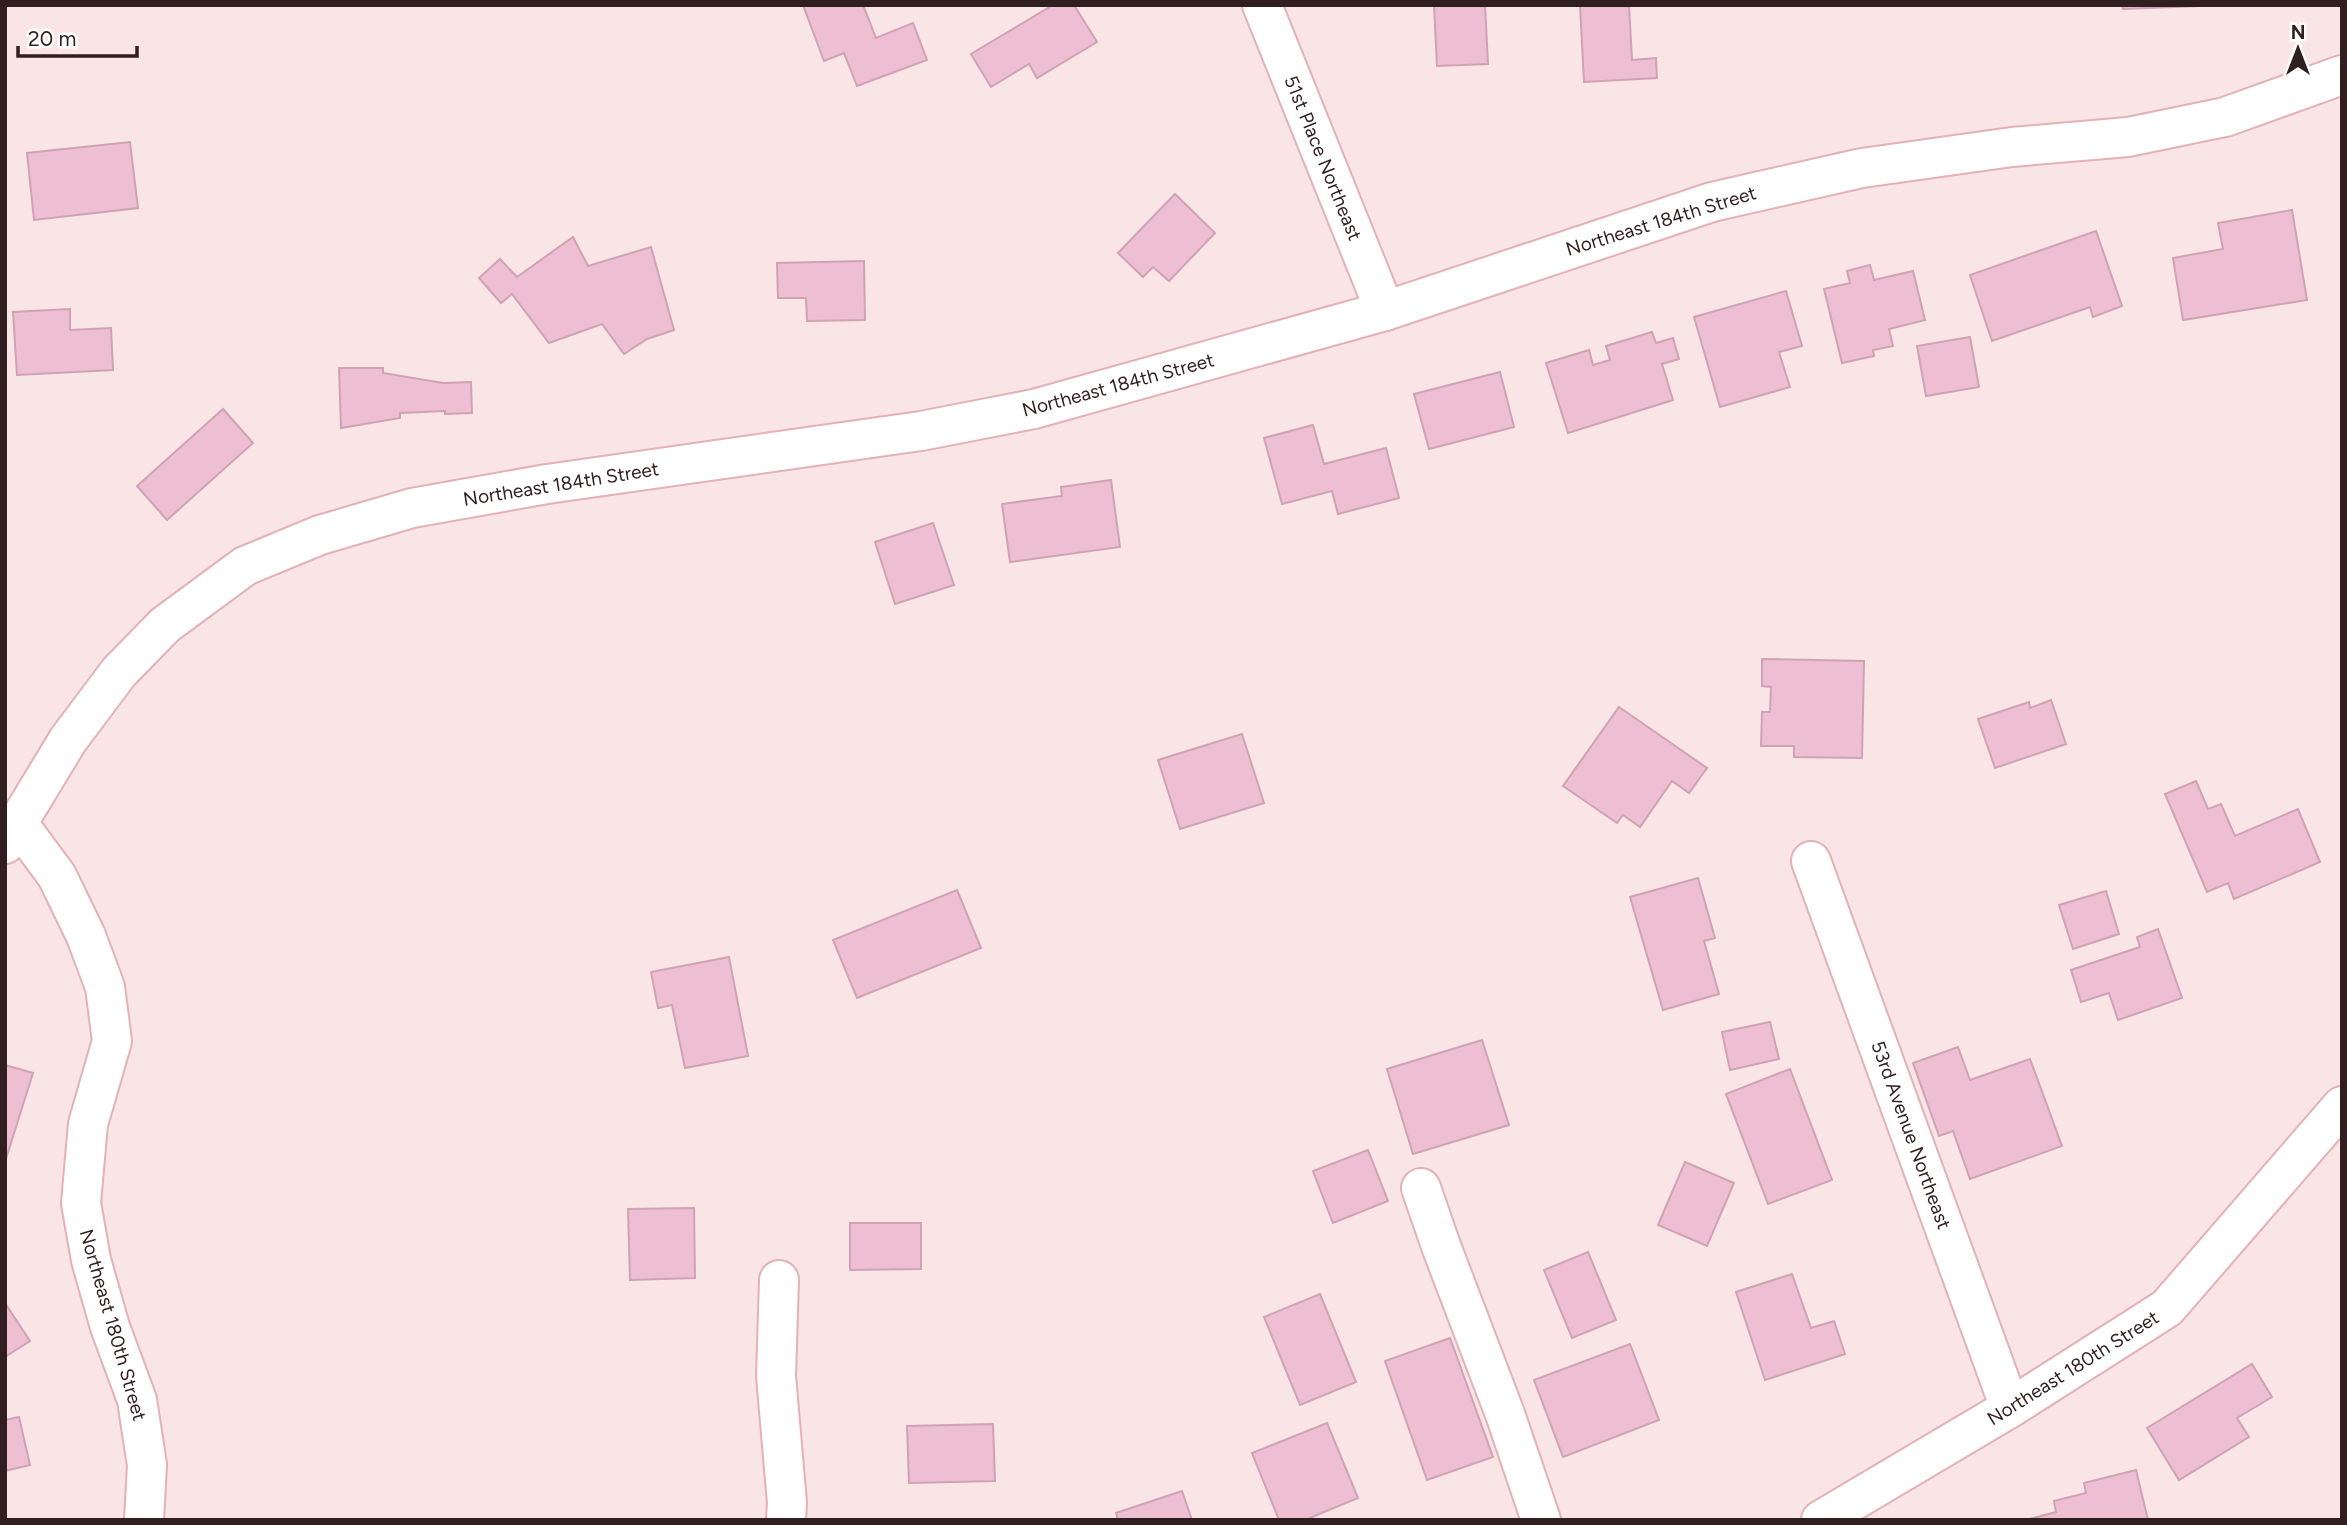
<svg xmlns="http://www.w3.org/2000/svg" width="2347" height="1525" font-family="Figtree,sans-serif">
  <rect width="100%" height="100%" fill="#f9e4e6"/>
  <!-- building -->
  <g fill="#eebfd2" stroke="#cfa2b4" stroke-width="2">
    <polygon points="803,5 863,5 876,38 913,23 927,60 857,86 844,53 824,61"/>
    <polygon points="1053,5 1074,5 1097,42 1037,78 1029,64 991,87 971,54"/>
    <polygon points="1434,5 1485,5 1488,64 1437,66"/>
    <polygon points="1580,5 1629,5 1632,60 1656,58 1657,78 1584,82"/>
    <polygon points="2122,5 2225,5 2123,9"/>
    <polygon points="130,142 138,208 34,220 27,153"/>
    <polygon points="1175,194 1215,233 1169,281 1153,267 1143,277 1118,253"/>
    <polygon points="2292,210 2307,300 2183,320 2173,258 2223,249 2218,223"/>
    <polygon points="2096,231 2122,306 2093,317 2090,307 1992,341 1970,275"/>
    <polygon points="573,237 588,266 651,247 674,330 647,339 624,354 602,324 549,343 512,294 501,303 479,278 500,259 517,277"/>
    <polygon points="864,261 865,320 807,321 806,298 778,298 777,263"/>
    <polygon points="1870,265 1874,280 1913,271 1925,320 1889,329 1893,346 1873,350 1874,356 1842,363 1824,289 1850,283 1847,271"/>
    <polygon points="1786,291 1802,346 1779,352 1790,387 1720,407 1694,317"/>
    <polygon points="70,309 70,330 111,328 113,370 17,375 13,312"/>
    <polygon points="1652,332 1656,343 1673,338 1679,359 1662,364 1673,400 1568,433 1546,363 1589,350 1593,365 1610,360 1606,346"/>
    <polygon points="1970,337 1979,387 1926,396 1917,346"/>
    <polygon points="339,368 383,368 383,373 443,383 471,382 472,413 445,414 445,411 400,413 400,418 341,428"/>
    <polygon points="1500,372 1514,427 1429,449 1414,394"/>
    <polygon points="223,409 253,443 167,520 137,486"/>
    <polygon points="1313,425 1324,464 1386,448 1399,498 1338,514 1332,491 1282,504 1264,438"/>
    <polygon points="1111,480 1120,547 1010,562 1002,504 1062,496 1061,487"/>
    <polygon points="933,523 954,585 895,604 875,542"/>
    <polygon points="1762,659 1864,661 1862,758 1794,757 1794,746 1761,746 1762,712 1770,712 1771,687 1762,686"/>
    <polygon points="2051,700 2066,744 1995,768 1978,719 2029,702 2030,708"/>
    <polygon points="1619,707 1707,768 1689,793 1672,781 1640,827 1623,815 1617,823 1563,786"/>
    <polygon points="1242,734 1264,803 1180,829 1158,760"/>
    <polygon points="2196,781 2208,809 2221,804 2235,836 2298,809 2320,862 2234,899 2228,883 2207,892 2165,794"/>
    <polygon points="1698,878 1715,938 1704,941 1719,994 1663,1010 1630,897"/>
    <polygon points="957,890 981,948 857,998 833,940"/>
    <polygon points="2106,891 2119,934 2073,949 2059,905"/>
    <polygon points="2158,929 2182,998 2118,1020 2109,993 2081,1002 2071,970 2140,947 2137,937"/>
    <polygon points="729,957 748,1056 685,1068 672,1005 658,1008 651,972"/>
    <polygon points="1770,1022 1779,1059 1730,1070 1722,1032"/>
    <polygon points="1482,1040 1509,1125 1413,1154 1387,1069"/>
    <polygon points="1958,1047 1970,1080 2030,1059 2062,1146 1970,1179 1953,1131 1939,1136 1913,1063"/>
    <polygon points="5,1065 33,1073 5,1162"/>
    <polygon points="1790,1069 1832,1180 1768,1204 1726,1094"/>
    <polygon points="1368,1150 1388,1201 1333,1223 1313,1171"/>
    <polygon points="1685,1162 1734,1183 1707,1246 1658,1225"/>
    <polygon points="694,1208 695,1278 630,1280 628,1209"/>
    <polygon points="850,1223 921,1223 921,1269 850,1270"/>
    <polygon points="1588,1252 1616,1320 1572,1338 1544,1270"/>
    <polygon points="1792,1274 1811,1328 1834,1321 1845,1354 1765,1380 1736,1292"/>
    <polygon points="1320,1294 1356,1382 1300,1405 1264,1317"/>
    <polygon points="5,1303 30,1341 5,1357"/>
    <polygon points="1450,1338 1493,1457 1427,1480 1385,1361"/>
    <polygon points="1630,1344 1659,1420 1563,1457 1534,1380"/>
    <polygon points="2252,1364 2272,1397 2237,1418 2249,1437 2179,1480 2147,1428"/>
    <polygon points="19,1417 30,1465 5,1471 5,1420"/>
    <polygon points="1327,1423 1358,1498 1305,1520 1279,1520 1252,1453"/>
    <polygon points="993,1424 995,1481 909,1483 907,1426"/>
    <polygon points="2136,1470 2148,1520 2026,1520 2056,1512 2054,1501 2086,1493 2084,1483"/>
    <polygon points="1182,1491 1192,1520 1118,1520 1116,1513"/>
  </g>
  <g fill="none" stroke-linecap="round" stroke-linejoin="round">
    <defs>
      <g id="street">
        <polyline points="1262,5 1385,311"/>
        <polyline points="17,822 57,876 86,936 105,987 112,1041 88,1124 81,1203 91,1260 110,1327 137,1400 147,1465 144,1520"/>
        <polyline points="1811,861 2010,1408"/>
        <polyline points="1421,1188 1441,1246 1505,1414 1541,1520"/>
        <polyline points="779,1280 776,1376 787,1503 786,1520"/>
        <polyline points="1821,1520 2010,1408 2167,1308 2342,1106"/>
      </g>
      <polyline id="secondary" points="5,844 68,740 119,672 165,625 245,566 320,535 412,508 547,484 921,431 1034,409 1385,311 1712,202 1862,168 2012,147 2128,137 2225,117 2342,75"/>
    </defs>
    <!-- street casing -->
    <use href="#street" stroke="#e3b1b6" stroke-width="42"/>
    <!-- secondary casing -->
    <use href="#secondary" stroke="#e3b1b6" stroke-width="42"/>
    <!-- street -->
    <use href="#street" stroke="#fff" stroke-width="38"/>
    <!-- secondary -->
    <use href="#secondary" stroke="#fff" stroke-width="38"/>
  </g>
  <g text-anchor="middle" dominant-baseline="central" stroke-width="5" stroke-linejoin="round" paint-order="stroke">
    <!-- street labels -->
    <g font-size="19" fill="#311e20" stroke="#fff">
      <text transform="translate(1323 158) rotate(68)">51st Place Northeast</text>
      <text transform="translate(1661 221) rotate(-17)">Northeast 184th Street</text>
      <text transform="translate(1118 385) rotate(-15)">Northeast 184th Street</text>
      <text transform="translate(561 484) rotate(-9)">Northeast 184th Street</text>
      <text transform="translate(1911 1135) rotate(70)">53rd Avenue Northeast</text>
      <text transform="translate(113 1325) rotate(74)">Northeast 180th Street</text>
      <text transform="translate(2073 1368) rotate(-32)">Northeast 180th Street</text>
    </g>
  </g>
  <!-- border -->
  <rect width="2347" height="1525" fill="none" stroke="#311e20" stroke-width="14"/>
  <!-- north arrow -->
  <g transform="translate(2298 49)" stroke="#ffffff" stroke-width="5" paint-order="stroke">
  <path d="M0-5L12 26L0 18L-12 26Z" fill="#311e20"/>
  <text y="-10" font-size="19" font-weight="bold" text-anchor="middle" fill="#311e20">N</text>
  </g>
  <!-- scale -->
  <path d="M18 46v10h119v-10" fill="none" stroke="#311e20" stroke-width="3.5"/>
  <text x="28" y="46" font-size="21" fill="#311e20" stroke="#ffffff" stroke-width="5" paint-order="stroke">20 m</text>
</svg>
